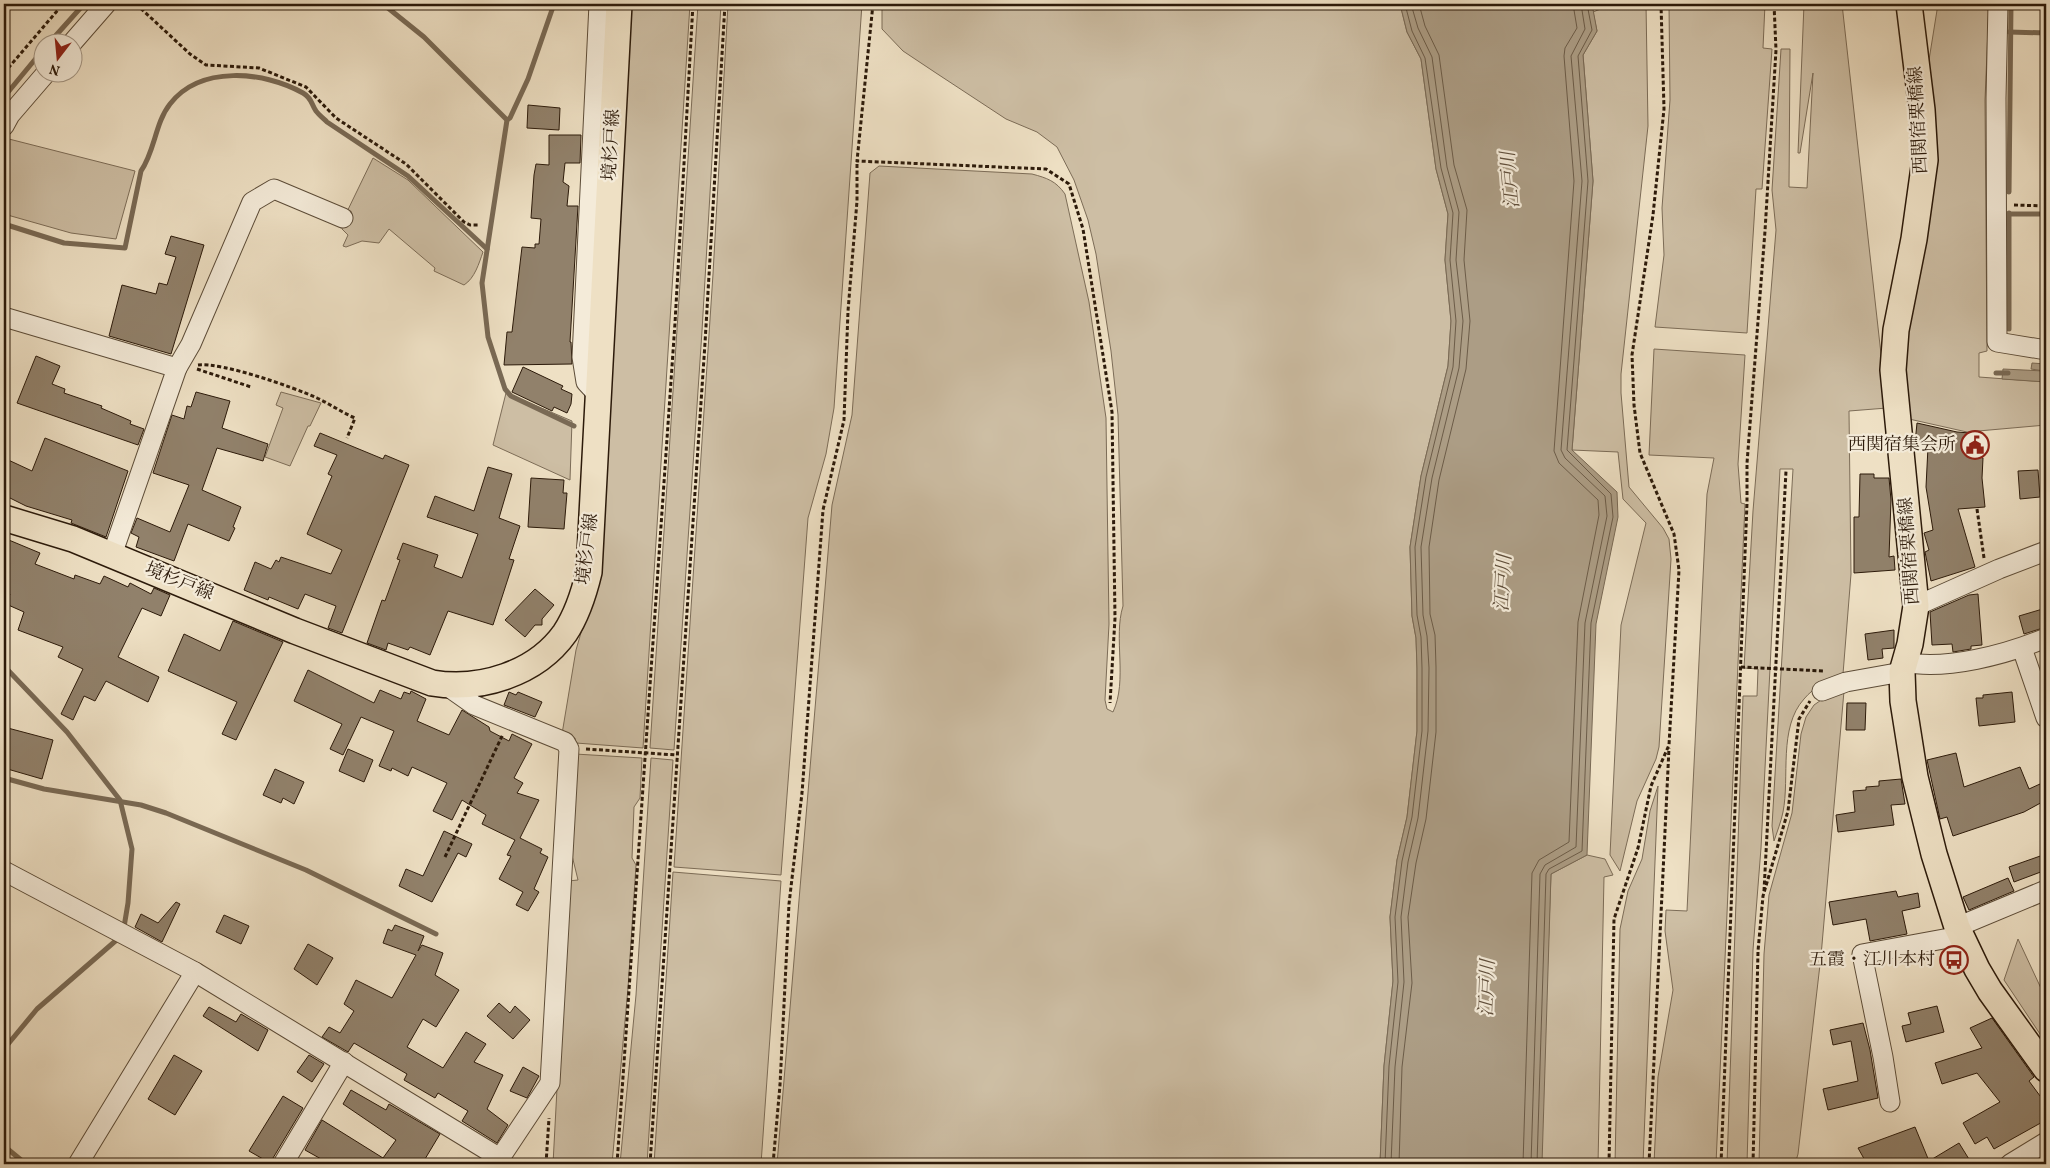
<svg xmlns="http://www.w3.org/2000/svg" width="2050" height="1168" font-family="Vollkorn,'Noto Serif JP',serif">
  <rect width="100%" height="100%" fill="#eee0c4"/>
  <filter id="stains"><feTurbulence type="fractalNoise" baseFrequency=".004" numOctaves="4"/><feColorMatrix values="0 0 0 0 .2 0 0 0 0 .09 0 0 0 0 .02 0 0 0 .5 -.17"/></filter>
  <radialGradient id="worn" r=".72"><stop offset=".6" stop-color="#630" stop-opacity="0"/><stop offset="1" stop-color="#630" stop-opacity=".3"/></radialGradient>
  <!-- green -->
  <g fill="#cdbea4" stroke="#7c6c57">
    <polygon points="629,4 690,4 643,748 576,743 575,738 562,734 576,650 585,619"/>
    <polygon points="698,4 721,4 702,331 674,750 650,748"/>
    <polygon points="728,4 862,4 834,408 826,454 808,518 781,875 674,867 713,274"/>
    <path d="M882,4H1400L1407,32L1421,59L1436,169L1448,214L1445,260L1451,321L1448,366L1421,476L1410,547L1412,616L1416,638L1417,668V731L1407,817L1397,860L1390,917L1393,981L1384,1066L1380,1164H777L832,505L852,415L870,173L879,166L1032,174C1047,178 1056,181 1065,194L1089,302L1106,418L1109,624L1105,700L1107,709L1113,712C1128,680 1113,638 1123,606L1118,415L1111,351L1096,254L1088,220L1074,180L1057,147L1037,132L1006,119L936,73L903,51L882,29Z"/>
    <polygon points="1613,4 1646,4 1648,126 1621,374 1621,393 1629,487 1663,528 1669,539 1671,559 1659,747 1656,759 1637,801 1620,871 1610,855 1621,625 1646,523 1623,499 1618,452 1572,450 1593,181 1583,55 1597,31 1593,12"/>
    <polygon points="1669,4 1765,4 1763,48 1772,49 1762,189 1756,189 1747,333 1655,327 1664,255 1662,208 1670,100"/>
    <path d="M1804,4H1842L1887,408L1849,411L1851,574L1843,674C1828,680 1814,687 1804,699C1778,728 1790,777 1783,812C1781,822 1777,832 1774,841L1772,826L1793,469H1780L1761,848L1753,950L1747,1164H1727L1743,696H1757L1758,669L1744,668L1753,511L1776,230L1772,190L1781,49H1790L1789,187L1807,188L1813,73L1800,153H1798Z"/>
    <polygon points="1938,4 1989,4 1985,100 1987,351 1979,353 1979,377 2046,382 2046,425 1967,432 1909,419 1904,351 1936,163 1929,60"/>
    <polygon points="5,138 135,171 116,239 71,233 4,214"/>
    <path d="M373,158L408,180L483,252C479,263 475,278 464,285L434,271L435,268L389,229L379,243L362,241L346,247L343,246L348,235L342,229V222Z"/>
    <polygon points="1654,349 1745,355 1738,464 1741,503 1745,504 1716,1164 1654,1164 1658,1077 1673,990 1665,931 1666,910 1687,911 1707,494 1714,458 1649,455"/>
    <polygon points="281,392 321,403 310,426 308,426 290,466 265,457 283,408 276,405"/>
    <polygon points="506,393 572,421 570,480 493,445"/>
    <polygon points="1844,691 1821,956 1798,1154 1795,1164 1759,1164 1764,954 1769,895 1792,813 1801,734 1806,717 1814,705 1827,696"/>
    <polygon points="575,754 642,758 640,798 634,807 632,858 636,865 628,988 612,1164 553,1164 568,881 578,880 569,843"/>
    <polygon points="651,758 673,760 647,1164 620,1164 636,995"/>
    <polygon points="1658,786 1643,1164 1615,1164 1620,929 1628,891 1642,859 1650,811"/>
    <polygon points="1587,855 1605,859 1613,875 1604,877 1598,1164 1540,1164 1551,874"/>
    <polygon points="673,872 781,881 761,1164 654,1164"/>
    <polygon points="2018,939 2046,999 2046,1043 2004,980"/>
  </g>
  <!-- water -->
  <g fill="#ac9d85" stroke="#796954">
    <polygon points="1400,4 1592,4 1597,31 1583,55 1593,181 1572,450 1617,492 1618,517 1596,624 1587,855 1551,874 1542,1164 1380,1164 1384,1066 1393,981 1390,917 1397,860 1407,817 1417,731 1417,668 1416,638 1412,616 1410,547 1421,476 1448,366 1451,321 1445,260 1448,214 1436,169 1421,59 1407,32"/>
    <polygon points="2032,363 2046,364 2046,382 2002,379 2003,369 2044,371 2031,369"/>
  </g>
  <g fill="none" stroke-linecap="round" stroke-linejoin="round">
    <!-- shore -->
    <g stroke="#6c5c48" stroke-width="1">
      <polyline points="1385,1164 1389,1066 1398,982 1395,917 1402,861 1412,817 1422,731 1422,668 1421,637 1417,615 1415,547 1426,477 1453,367 1456,321 1450,260 1453,213 1441,168 1425,58 1412,31 1405,4"/>
      <polyline points="1391,1164 1395,1067 1404,982 1401,917 1408,862 1418,818 1428,731 1429,668 1427,636 1423,615 1421,547 1432,478 1459,368 1463,321 1456,260 1459,212 1447,167 1432,57 1418,28 1411,4"/>
      <polyline points="1399,1164 1402,1067 1412,983 1408,917 1416,863 1426,819 1436,732 1436,667 1435,635 1430,614 1429,547 1439,480 1466,369 1470,321 1464,260 1467,210 1454,165 1439,55 1425,26 1419,4"/>
      <polyline points="1523,1164 1532,873 1539,860 1569,842 1578,622 1599,515 1598,500 1559,463 1554,451 1574,181 1564,56 1565,48 1577,28 1573,4"/>
      <polyline points="1531,1164 1540,874 1545,865 1576,847 1585,623 1607,516 1605,496 1565,458 1561,450 1582,181 1571,56 1585,29 1581,4"/>
      <polyline points="1537,1164 1546,874 1549,869 1582,851 1591,623 1613,517 1611,494 1567,450 1588,181 1578,56 1592,30 1587,4"/>
    </g>
    <!-- stream -->
    <g stroke="#796954" stroke-width="5">
      <polyline points="383,4 424,37 507,120 482,283 488,337 505,389 511,396 574,426"/>
      <polyline points="2009,32 2046,33"/>
      <polyline points="50,42 84,4"/>
      <polyline points="4,97 42,51"/>
      <polyline points="507,120 510,118 528,79 554,4"/>
      <polyline points="2009,192 2011,4"/>
      <polyline points="2009,214 2046,214"/>
      <path d="M4,224L64,243L125,248L141,171C155,151 155,123 170,104C200,65 264,71 303,93C312,98 311,104 316,111C319,115 324,119 327,122L408,176L487,249"/>
      <polyline points="2009,329 2009,213"/>
      <polyline points="1996,373 2008,373"/>
      <polyline points="4,666 67,732 120,800 132,849 128,903 124,927"/>
      <polyline points="4,778 44,789 141,805 166,813 306,870 436,934"/>
      <polyline points="4,1049 37,1009 120,937"/>
      <polyline points="4,1146 26,1164"/>
    </g>
  </g>
  <!-- building -->
  <g fill="#91816b" stroke="#2c1a0a">
    <polygon points="528,105 560,108 559,130 527,128"/>
    <polygon points="549,135 581,135 580,163 565,163 563,182 569,186 567,206 578,206 570,342 571,342 572,364 504,365 507,332 512,332 522,247 535,248 535,244 539,244 541,219 531,218 534,175 536,164 549,165"/>
    <polygon points="171,236 204,245 171,354 109,336 122,285 156,294 159,283 167,285 176,257 165,254"/>
    <polygon points="36,356 60,366 52,384 65,389 64,393 102,406 101,408 131,421 130,424 144,429 138,445 17,403"/>
    <polygon points="523,367 563,386 561,389 572,394 571,404 567,413 554,407 552,411 512,392"/>
    <polygon points="196,392 230,401 222,428 268,444 263,461 217,448 202,490 241,507 233,527 235,528 229,541 188,524 174,561 136,547 139,537 131,533 137,518 170,532 189,485 153,473 172,415 184,419 187,406 191,407"/>
    <polygon points="1917,423 1957,432 1982,434 1981,457 1983,458 1982,478 1985,507 1958,509 1975,567 1931,581 1925,552 1929,550 1924,533 1933,530 1926,487 1928,447 1915,443"/>
    <polygon points="320,433 383,459 385,455 409,465 342,633 328,628 336,606 305,594 298,609 269,597 268,600 244,590 255,562 271,569 276,560 279,562 281,557 331,574 342,550 307,534 332,476 328,474 337,455 314,446"/>
    <polygon points="45,438 128,471 106,537 71,523 72,520 26,506 4,495 4,458 32,471"/>
    <polygon points="488,467 512,474 499,518 520,526 509,559 514,560 493,625 448,611 430,655 410,647 408,650 388,643 386,650 367,643 382,600 385,601 400,560 397,559 403,543 438,555 434,567 462,578 478,534 427,517 435,496 474,511"/>
    <polygon points="2038,470 2040,497 2020,499 2018,471"/>
    <polygon points="1860,474 1874,474 1874,478 1889,478 1891,500 1889,557 1894,556 1895,570 1854,573 1854,517 1859,517"/>
    <polygon points="531,478 564,480 563,493 567,493 564,529 528,527"/>
    <polygon points="4,538 40,553 35,564 74,579 75,575 100,584 104,576 128,587 130,583 151,594 154,588 170,595 161,616 142,608 118,657 159,677 148,702 106,681 95,701 84,696 73,720 61,714 83,669 58,657 63,647 18,630 24,612 6,604 10,594 4,592"/>
    <polygon points="535,589 554,605 542,619 542,625 535,625 525,637 505,620"/>
    <polygon points="1978,594 1982,645 1971,646 1971,649 1953,652 1952,644 1932,645 1930,612 1969,595"/>
    <polygon points="2046,608 2046,627 2024,634 2019,616"/>
    <polygon points="233,621 283,642 236,740 222,734 237,702 168,671 184,634 220,651"/>
    <polygon points="1894,630 1894,648 1882,649 1883,658 1868,660 1865,634"/>
    <polygon points="308,670 374,703 380,690 401,699 404,692 410,694 411,691 426,699 417,721 449,735 462,710 489,727 490,731 509,741 512,734 532,744 514,778 523,783 517,793 539,800 520,838 542,849 540,853 548,857 534,889 539,892 528,911 516,905 523,892 499,879 511,856 507,855 515,840 482,824 486,815 462,800 452,820 433,811 447,783 412,767 408,776 392,768 391,771 379,766 394,731 361,717 343,755 330,749 342,724 294,701"/>
    <polygon points="509,692 516,695 518,692 542,702 535,717 504,705"/>
    <polygon points="2012,692 2015,722 1979,726 1976,698 1983,698 1983,695"/>
    <polygon points="1847,703 1866,703 1865,730 1846,730"/>
    <polygon points="4,727 53,740 42,779 4,768"/>
    <polygon points="348,749 373,760 364,782 339,771"/>
    <polygon points="1956,753 1964,787 2020,767 2029,789 2040,784 2046,800 2024,812 1953,836 1947,817 1940,819 1927,760"/>
    <polygon points="275,769 304,782 294,804 283,798 281,803 263,795"/>
    <polygon points="1901,779 1905,804 1891,805 1894,825 1838,832 1836,815 1855,812 1853,791 1866,790 1866,787 1879,786 1879,781"/>
    <polygon points="444,831 472,844 466,857 458,853 432,902 399,886 406,869 423,876"/>
    <polygon points="2046,854 2046,870 2014,882 2009,867"/>
    <polygon points="2008,878 2014,891 1969,910 1963,897"/>
    <polygon points="1896,891 1898,897 1918,893 1920,907 1902,911 1907,934 1870,941 1866,919 1833,925 1829,902"/>
    <polygon points="176,902 180,904 162,942 135,927 141,914 158,923"/>
    <polygon points="224,915 249,926 241,944 216,932"/>
    <polygon points="395,925 424,936 418,951 422,945 443,953 435,975 459,990 436,1027 423,1019 407,1047 443,1068 466,1032 486,1044 474,1062 503,1075 487,1109 508,1125 497,1143 462,1121 468,1111 438,1093 435,1098 404,1080 407,1074 354,1043 348,1052 322,1037 329,1027 340,1033 354,1011 344,1004 356,980 392,998 416,955 383,943 388,929 392,931"/>
    <polygon points="308,944 333,958 317,985 294,969"/>
    <polygon points="499,1003 510,1013 515,1006 530,1020 513,1039 487,1016"/>
    <polygon points="1937,1006 1944,1032 1906,1042 1902,1026 1911,1024 1908,1013"/>
    <polygon points="209,1007 236,1022 241,1014 268,1030 258,1051 203,1016"/>
    <polygon points="1992,1018 2034,1077 2029,1081 2046,1104 2046,1120 1994,1149 1987,1137 1975,1144 1963,1123 2000,1102 1977,1073 1942,1084 1935,1063 1982,1048 1970,1028"/>
    <polygon points="1863,1023 1870,1050 1878,1098 1828,1110 1823,1089 1858,1081 1851,1041 1833,1045 1830,1030"/>
    <polygon points="174,1055 202,1071 175,1115 148,1099"/>
    <polygon points="309,1055 324,1064 312,1082 297,1072"/>
    <polygon points="523,1067 539,1076 527,1098 510,1091"/>
    <polygon points="351,1090 386,1110 389,1104 440,1134 422,1164 330,1164 305,1150 322,1120 383,1158 396,1140 343,1104"/>
    <polygon points="283,1096 303,1108 270,1163 249,1151"/>
    <polygon points="1915,1127 1929,1161 1959,1143 1972,1164 1867,1164 1858,1148"/>
  </g>
  <g fill="none" stroke-linecap="round" stroke-linejoin="round">
    <defs>
      <g id="minor">
        <polyline points="599,4 582,357 586,382 599,396"/>
        <polyline points="1998,4 1996,98 1997,342 2046,350"/>
        <polyline points="72,43 106,4"/>
        <polyline points="4,126 10,115 47,72"/>
        <polyline points="4,317 177,368 112,555"/>
        <polyline points="177,368 191,344 252,202 274,189 343,218"/>
        <polyline points="1916,606 1999,569 2046,551"/>
        <polyline points="2022,648 2046,718"/>
        <path d="M1904,662C1946,671 2007,654 2046,638"/>
        <polyline points="447,686 474,705 565,742 569,749 550,1083 496,1164"/>
        <polyline points="1822,691 1846,682 1902,672"/>
        <polyline points="4,871 195,972 500,1158"/>
        <polyline points="1957,927 2046,890"/>
        <polyline points="1890,1102 1883,1057 1862,954 1960,936"/>
        <polyline points="78,1164 195,972"/>
        <polyline points="283,1164 344,1062"/>
        <polyline points="2010,1164 2046,1142"/>
      </g>
      <g id="major">
        <polyline points="1909,4 1922,110 1925,160 1914,239 1896,330 1893,370 1916,606 1910,644 1902,672 1903,701 1915,777 1934,854 1957,927 1977,969 1990,991 2046,1069"/>
        <path d="M4,518L73,539L295,631L432,683C480,691 536,674 565,633C577,615 584,593 589,572L619,4"/>
      </g>
    </defs>
    <!-- minor casing -->
    <use href="#minor" stroke="#5c4c38" stroke-width="21"/>
    <!-- major casing -->
    <use href="#major" stroke="#2c1a0a" stroke-width="28"/>
    <!-- path -->
    <g stroke="#2c1a0a" stroke-width="3" stroke-dasharray="4 2.5" stroke-linecap="butt">
      <polyline points="136,4 190,54 206,65 259,68 306,87 336,118 406,164 464,222 470,225 479,225"/>
      <polyline points="873,4 857,161 1046,169 1069,184 1083,229 1112,412 1115,618 1110,703"/>
      <polyline points="4,73 63,4"/>
      <polyline points="2014,205 2046,206"/>
      <path d="M198,365C222,362 293,387 317,398C330,404 341,412 355,418L347,438"/>
      <polyline points="197,369 251,387"/>
      <polyline points="1977,509 1984,558"/>
      <polyline points="1741,667 1823,671"/>
      <polyline points="586,749 677,755"/>
      <polyline points="445,857 503,734"/>
      <polyline points="1764,891 1786,471"/>
      <polyline points="546,1164 549,1118"/>
      <polyline points="617,1164 675,323 693,4"/>
      <polyline points="650,1164 705,343 725,4"/>
      <polyline points="773,1164 780,1085 789,904 802,793 823,510 844,420 848,311 857,201 857,161"/>
      <polyline points="1609,1164 1614,919 1638,848 1651,786 1669,745 1679,570 1674,534 1640,453 1634,405 1632,355 1653,215 1664,109 1661,4"/>
      <polyline points="1649,1164 1669,748"/>
      <polyline points="1721,1164 1747,503 1747,463 1765,231 1776,50 1774,4"/>
      <polyline points="1753,1164 1758,951 1763,896 1788,811 1799,719 1810,701"/>
    </g>
    <!-- minor -->
    <use href="#minor" stroke="#f4ebd9" stroke-width="19"/>
    <!-- major -->
    <use href="#major" stroke="#eee0c4" stroke-width="25"/>
  </g>
  <!-- icons -->
  <defs>
    <symbol id="civic-ring" viewBox="-11 -11 22 22"><circle r="9.5" fill="#f4ebd9" stroke="#8f2418" stroke-width="1.5"/><path d="M-.6-6.5H3V-4.5H.6V-3L4-1V1h2V6H-6V1h2V-1L-.6-3ZM-1.2 2.5V6h2.4V2.5Z" fill="#8f2418"/></symbol>
    <symbol id="bus-ring" viewBox="-11 -11 22 22"><circle r="9.5" fill="#f4ebd9" stroke="#8f2418" stroke-width="1.5"/><path d="M-5-6H5V4H4V6H2V4H-2V6H-4V4H-5ZM-3.5-4V0h7V-4ZM-3.5 1.2v1.5H-2V1.2ZM2 1.2v1.5H3.5V1.2Z" fill="#8f2418"/></symbol>
  </defs>
  <g fill-rule="evenodd">
    <use href="#civic-ring" x="1959" y="429" width="32" height="32"/>
    <use href="#bus-ring" x="1938" y="944" width="32" height="32"/>
  </g>
  <g text-anchor="middle" dominant-baseline="central" stroke-width="4.5" stroke-linejoin="round" paint-order="stroke">
    <!-- street labels -->
    <g font-size="18" fill="#2c1a0a" stroke="#f4ebd9">
      <text transform="translate(1919 120) rotate(-93)">西関宿栗橋線</text>
      <text transform="translate(612 145) rotate(-87)">境杉戸線</text>
      <text transform="translate(588 549) rotate(-83)">境杉戸線</text>
      <text transform="translate(1910 551) rotate(-94)">西関宿栗橋線</text>
      <text transform="translate(179 582) rotate(22)">境杉戸線</text>
    </g>
    <!-- poi labels -->
    <g font-size="18" fill="#2c1a0a" stroke="#f4ebd9" text-anchor="end">
      <text x="1956" y="445">西関宿集会所</text>
      <text x="1935" y="960">五霞・江川本村</text>
    </g>
    <!-- water labels -->
    <g font-size="19" font-style="italic" fill="#5f4e3b" stroke="#f4ebd9">
      <text transform="translate(1511 180) rotate(-95)">江戸川</text>
      <text transform="translate(1504 583) rotate(-87)">江戸川</text>
      <text transform="translate(1488 988) rotate(-88)">江戸川</text>
    </g>
  </g>
  <!-- margin -->
  <rect width="2050" height="1168" fill="none" stroke="#eee0c4" stroke-width="20"/>
  <rect x="5" y="5" width="2040" height="1158" fill="none" stroke="#2c1a0a" stroke-width="2.5"/>
  <rect x="10" y="10" width="2030" height="1148" fill="none" stroke="#2c1a0a"/>
  <!-- north arrow -->
  <g transform="translate(58 58) rotate(196)"><circle r="24" fill="#f4ebd9" stroke="#a49786"/>
  <path d="M0-4L9 19L0 12L-9 19Z" fill="#8f2418"/>
  <text y="-8" font-size="14" font-weight="bold" text-anchor="middle" fill="#2c1a0a">N</text>
  </g>
  <rect width="100%" height="100%" filter="url(#stains)"/>
  <rect width="100%" height="100%" fill="url(#worn)"/>
</svg>
